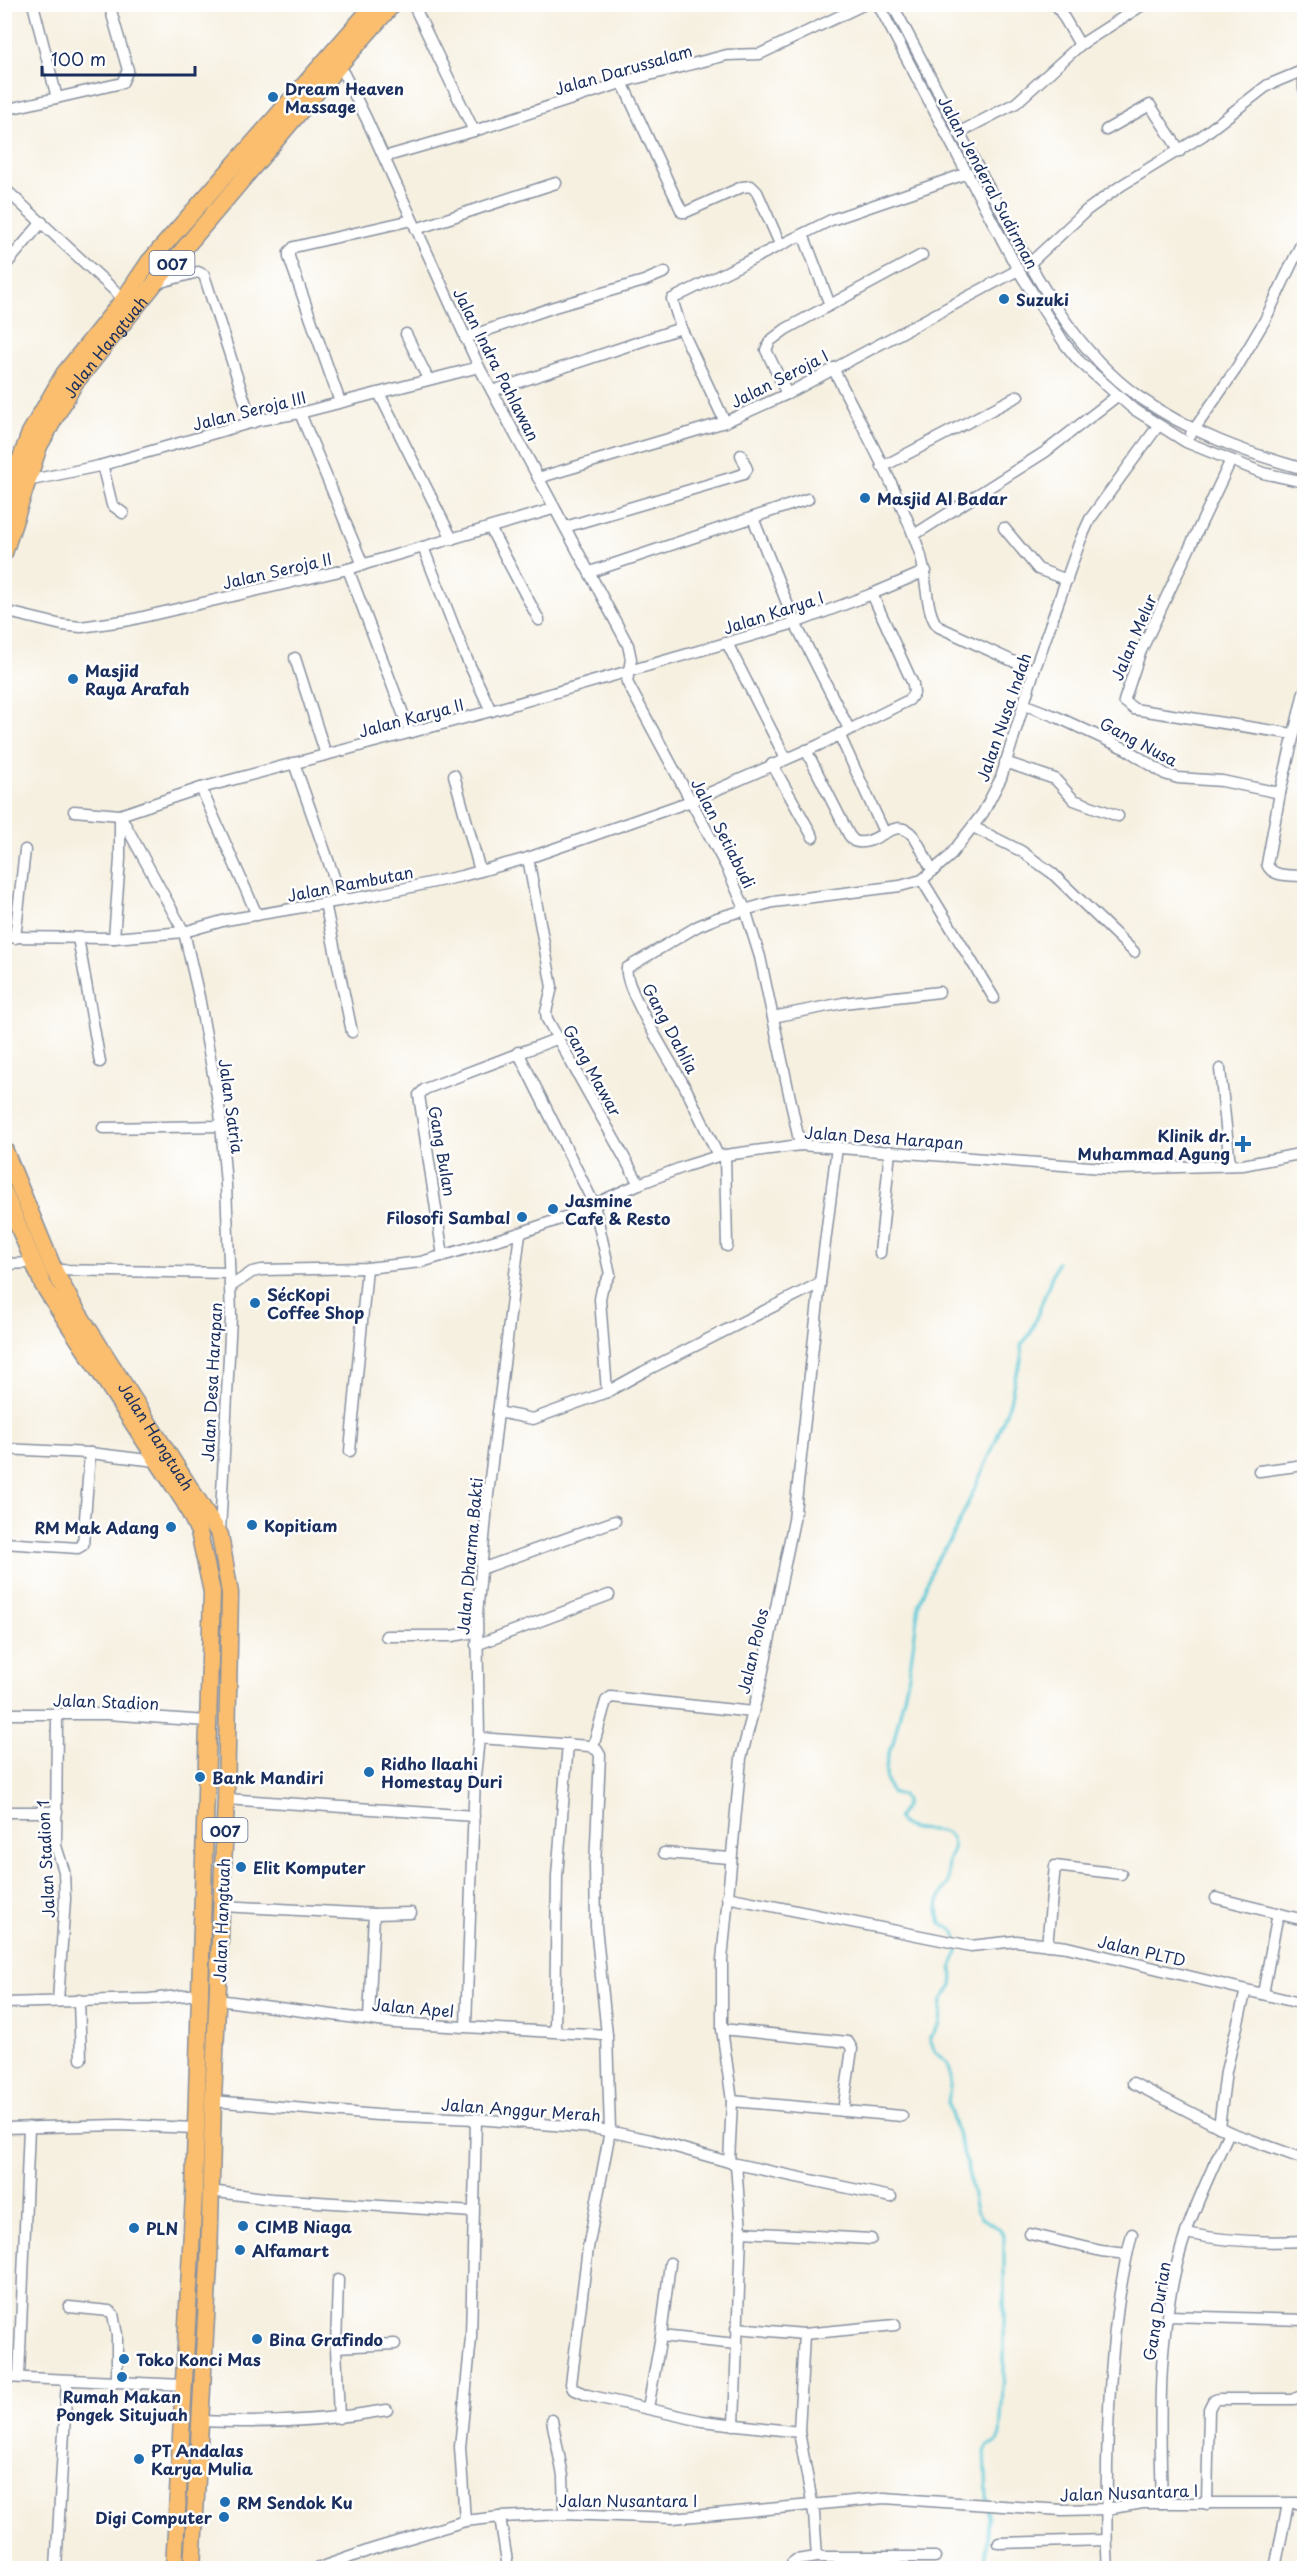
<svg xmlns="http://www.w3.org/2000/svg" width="1309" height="2573" font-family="'Playpen Sans',sans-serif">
  <rect width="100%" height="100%" fill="#fff"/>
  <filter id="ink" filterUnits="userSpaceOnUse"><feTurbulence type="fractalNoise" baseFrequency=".0167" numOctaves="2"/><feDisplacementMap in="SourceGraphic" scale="12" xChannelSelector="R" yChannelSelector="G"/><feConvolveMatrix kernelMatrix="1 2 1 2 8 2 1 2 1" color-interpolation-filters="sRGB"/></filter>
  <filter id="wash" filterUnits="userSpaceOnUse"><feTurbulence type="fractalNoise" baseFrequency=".008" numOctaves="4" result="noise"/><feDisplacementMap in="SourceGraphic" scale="24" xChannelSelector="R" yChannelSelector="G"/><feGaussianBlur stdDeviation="1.35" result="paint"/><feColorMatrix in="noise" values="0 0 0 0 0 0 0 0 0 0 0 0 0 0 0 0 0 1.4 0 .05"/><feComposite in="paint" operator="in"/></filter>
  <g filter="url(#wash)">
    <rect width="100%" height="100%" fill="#f6f0e0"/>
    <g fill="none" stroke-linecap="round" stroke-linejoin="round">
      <!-- stream -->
      <g stroke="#5dc8d7" stroke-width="3">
        <path d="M957,1940C956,1929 951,1927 941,1924C937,1914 937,1903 942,1892C944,1888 948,1884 948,1880C949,1873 947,1867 948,1861C950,1855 955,1849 953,1843C947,1818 908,1841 898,1818C903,1810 909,1804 902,1795L892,1793C882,1780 886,1756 893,1743L909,1675L919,1604L934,1564L953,1536L992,1450L1010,1402L1015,1377L1022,1360L1021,1345L1030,1334L1057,1263"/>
        <path d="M957,1946L958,1953C948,1969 955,1970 952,1986L942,2000L940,2024L930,2037V2040L935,2052L947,2063L951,2077L948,2104L966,2161L976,2211L981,2218L1000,2229L1004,2235V2373L1000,2435L997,2442L988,2446L985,2452L988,2518L985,2568"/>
      </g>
    </g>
  </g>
  <g filter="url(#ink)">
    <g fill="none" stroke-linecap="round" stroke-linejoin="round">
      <defs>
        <g id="minor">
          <polyline points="33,4 57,98"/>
          <polyline points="413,4 474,131"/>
          <polyline points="878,4 1018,270 1065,344 1079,361 1132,408 1186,442 1263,473 1304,482"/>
          <path d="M892,4C928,71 962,139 998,205C1035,275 1073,350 1139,397C1189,432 1246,453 1304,469"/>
          <polyline points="1056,4 1080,45"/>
          <polyline points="1304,52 1304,89"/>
          <polyline points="337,60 366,118 479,367 628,645 631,659 627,682 728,870 745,909 760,957 800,1145"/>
          <polyline points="622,82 682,212 686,212 742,187 751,186 757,192 780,244"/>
          <polyline points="4,110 122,83 128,70 109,4"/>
          <polyline points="1106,130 1150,105 1180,151"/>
          <polyline points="958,133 1016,103 1080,45 1144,4"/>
          <polyline points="384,157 474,131 630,80 727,55 760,54 865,4"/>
          <polyline points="4,188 128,303"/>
          <polyline points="416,229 556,183"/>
          <polyline points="803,234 830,305"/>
          <polyline points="1029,264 1087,210 1122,185 1202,136 1268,85 1304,70"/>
          <polyline points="4,267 42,222"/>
          <polyline points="157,283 198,272 204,275 252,423"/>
          <polyline points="406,334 428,379"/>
          <polyline points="465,338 554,307 644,281 665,272"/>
          <path d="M833,368C863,428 898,489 920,553C927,573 925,616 939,627L1034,671"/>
          <polyline points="492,391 681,328"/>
          <polyline points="379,393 452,539"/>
          <polyline points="787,394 766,350 770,341 786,329 922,255"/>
          <polyline points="340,402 289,257 289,252 294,247 412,220"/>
          <polyline points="300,413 363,565"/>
          <polyline points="725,422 681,328 672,299 831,220 968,173"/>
          <polyline points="1191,434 1236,369 1265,320 1304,238"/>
          <polyline points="1231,460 1140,653 1124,701 1134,709 1293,734"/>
          <polyline points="99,466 103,468 112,505 123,513"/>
          <polyline points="882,467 1018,396"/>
          <polyline points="538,478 725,422 787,394 1018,270"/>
          <polyline points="27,481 99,466 260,420 300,413 479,367"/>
          <polyline points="753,518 795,623 849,729"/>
          <polyline points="565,527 744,474 747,469 741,455"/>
          <polyline points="490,528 539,620"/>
          <polyline points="1004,528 1038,569 1067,580"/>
          <polyline points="914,535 1045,452 1117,396"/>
          <polyline points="423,547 465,655 491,711"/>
          <polyline points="348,569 410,732"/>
          <polyline points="590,572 808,499"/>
          <polyline points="4,611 62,625 81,627 130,620 348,569 553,509"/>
          <polyline points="727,643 786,759"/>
          <polyline points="295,658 326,755"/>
          <path d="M1304,692L1280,793L1267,864C1272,878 1292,875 1304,876"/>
          <polyline points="1023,704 1057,717 1126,749 1165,774 1178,778 1222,781 1280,793"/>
          <polyline points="839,734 884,832"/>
          <path d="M806,750L849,835L854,841C877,849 895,812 914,837C921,847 926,860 933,871"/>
          <polyline points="1005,762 1055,779 1074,800 1118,816"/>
          <polyline points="294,763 342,900"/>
          <polyline points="772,764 813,837"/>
          <polyline points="454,775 480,871"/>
          <polyline points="201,788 257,915"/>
          <polyline points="74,811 120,815 201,788 491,711 795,623 872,594 926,571"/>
          <polyline points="120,815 184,932 199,997 220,1112 226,1185 230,1287"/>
          <polyline points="973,827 1021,851 1052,873 1134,952"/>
          <polyline points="528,858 552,987 546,1012 547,1019 639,1184"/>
          <polyline points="922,880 994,998"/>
          <polyline points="325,903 352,1032"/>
          <polyline points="4,937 114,938 184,932 226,920 374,895 462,876 528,858 691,801 819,745 909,700 914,693 913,684 872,594"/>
          <polyline points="15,938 25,850"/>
          <polyline points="78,938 100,1062"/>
          <polyline points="114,938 120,859 120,819"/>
          <polyline points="773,1017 843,1003 939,992"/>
          <polyline points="518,1052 594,1204 610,1274 602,1289 600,1299 607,1392"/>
          <polyline points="1220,1069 1230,1165"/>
          <polyline points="103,1128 221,1126"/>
          <polyline points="725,1155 727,1246"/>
          <path d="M718,1156C708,1133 697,1111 686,1089C675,1068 622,986 627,968L698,926L717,918L773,902L900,886L922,880L949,857L983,813L1001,778L1034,671L1080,541L1090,519L1158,426"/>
          <polyline points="880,1253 890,1151"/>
          <polyline points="443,1256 419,1095 425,1089 559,1038"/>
          <polyline points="4,1264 32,1263"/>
          <polyline points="54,1270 229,1273"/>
          <polyline points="498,1412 533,1419 607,1392 643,1372 820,1283"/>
          <polyline points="4,1449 90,1453 156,1461"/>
          <polyline points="350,1451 367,1268"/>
          <polyline points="1259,1471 1304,1465"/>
          <polyline points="220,1532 231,1317 230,1287 252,1272 262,1270 367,1268 421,1262 520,1233 568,1216 639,1184 686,1166 718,1156 800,1145 1116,1169 1243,1165 1304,1153"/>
          <polyline points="4,1543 78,1548 83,1545 90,1453"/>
          <polyline points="481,1569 615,1521"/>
          <polyline points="386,1636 452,1636 475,1632"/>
          <polyline points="476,1645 609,1595"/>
          <polyline points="4,1714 107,1714 207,1721"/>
          <polyline points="57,1715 56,1846 64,1871 65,1899 58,2001"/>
          <polyline points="479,1738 589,1746 597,1750 600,1755 595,1866 596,1926 607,2035 610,2131 588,2248 571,2384 573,2389 587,2395 702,2421 799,2432"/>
          <polyline points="593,1747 606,1701 611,1697 753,1712"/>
          <polyline points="226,1799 474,1816"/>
          <polyline points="4,1812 57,1812"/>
          <polyline points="664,1853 730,1858"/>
          <polyline points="727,1897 971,1946 1016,1941 1067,1947 1304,2004"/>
          <polyline points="1216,1898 1304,1920"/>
          <polyline points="222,1906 374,1914 369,2018"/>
          <polyline points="374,1914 411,1913"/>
          <polyline points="1047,1945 1055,1866 1121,1874"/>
          <polyline points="1263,1994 1278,1913"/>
          <polyline points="79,2000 81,2059"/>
          <polyline points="218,2000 394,2023 607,2035"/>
          <polyline points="4,2003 149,1999 199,1994"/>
          <polyline points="466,2026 475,1776 479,1738 477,1615 488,1495 520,1233"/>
          <polyline points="722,2029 848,2042 852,2049 843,2111"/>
          <polyline points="555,2031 557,1876 568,1744"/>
          <polyline points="1133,2083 1229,2132 1304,2159"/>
          <polyline points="213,2101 377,2115 476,2119 593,2128 651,2140 736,2164 891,2197"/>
          <polyline points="732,2101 902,2116"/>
          <polyline points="1219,2127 1226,2071 1246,1990"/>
          <polyline points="4,2128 119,2125 196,2128"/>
          <polyline points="729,2162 732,2101 722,2029 722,1960 741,1758 760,1685 794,1520 820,1283 837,1147"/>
          <polyline points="210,2191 272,2199 473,2212"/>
          <polyline points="741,2232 871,2239"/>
          <path d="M1186,2233C1226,2242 1264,2243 1304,2241"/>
          <polyline points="1030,2234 1101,2251 1127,2254"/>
          <polyline points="338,2280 336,2347 339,2418"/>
          <polyline points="69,2307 109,2311 113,2314 117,2335 117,2382"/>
          <polyline points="1168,2316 1304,2320"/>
          <polyline points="736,2328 804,2334 799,2432 814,2513 817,2557 796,2560 792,2563 791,2568"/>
          <polyline points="804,2334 895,2325"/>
          <polyline points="661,2336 736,2344"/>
          <polyline points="336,2347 395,2344"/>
          <polyline points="4,2377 183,2385"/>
          <polyline points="19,2377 29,2127"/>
          <polyline points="648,2408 661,2336 670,2263"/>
          <polyline points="552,2420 563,2476 564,2514"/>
          <path d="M200,2421C263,2424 325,2421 387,2410"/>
          <polyline points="734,2425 741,2232 736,2164"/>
          <path d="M1162,2503C1159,2413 1157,2319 1186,2233C1198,2198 1214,2165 1229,2132"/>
          <polyline points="1207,2504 1209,2409 1213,2401 1218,2399 1294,2399 1304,2395"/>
          <polyline points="500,2517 508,2568"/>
          <polyline points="465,2521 460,2447 471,2338 476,2119"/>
          <polyline points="999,2543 1106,2540"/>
          <polyline points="817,2557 935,2557"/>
          <polyline points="56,2568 67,2381"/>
          <polyline points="319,2568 373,2549 465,2521 500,2517 564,2514 673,2518 884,2498 1062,2510 1106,2509 1143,2503 1304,2503"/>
          <path d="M1108,2568C1105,2533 1107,2498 1107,2463C1109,2387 1113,2308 1132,2234"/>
          <polyline points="1275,2568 1288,2504"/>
        </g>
        <g id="highway">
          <polyline points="4,505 30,433 64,374 124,299 149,262 375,4"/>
          <path id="s1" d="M4,553L39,446L74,384L155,283L341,63L393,4"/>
          <path id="s2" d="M4,1149L54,1270L72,1303L220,1535L230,1593L226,1799L213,2101L209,2264L192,2568"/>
          <polyline points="4,1192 43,1285 185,1503 199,1532 212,1592 194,2193 174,2568"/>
        </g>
      </defs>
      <!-- minor casing -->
      <use href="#minor" stroke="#88909f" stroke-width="13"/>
      <!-- highway casing -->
      <use href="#highway" stroke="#88909f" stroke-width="19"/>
      <!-- minor -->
      <use href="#minor" stroke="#fff" stroke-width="10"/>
      <!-- highway -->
      <use href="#highway" stroke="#fabe6e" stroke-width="16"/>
    </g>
  </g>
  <!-- markers -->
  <g fill="#1f6fb2" stroke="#fff" stroke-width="2">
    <circle cx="273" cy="97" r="6"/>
    <circle cx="1004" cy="299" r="6"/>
    <circle cx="865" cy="498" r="6"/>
    <circle cx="73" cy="679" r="6"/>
    <path d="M1240 1135h6v6h6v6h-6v6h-6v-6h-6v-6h6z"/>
    <circle cx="553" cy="1209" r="6"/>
    <circle cx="522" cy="1217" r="6"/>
    <circle cx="255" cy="1303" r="6"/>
    <circle cx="252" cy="1525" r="6"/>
    <circle cx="171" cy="1527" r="6"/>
    <circle cx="369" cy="1772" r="6"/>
    <circle cx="200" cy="1777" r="6"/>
    <circle cx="241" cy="1867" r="6"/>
    <circle cx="243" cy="2226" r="6"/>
    <circle cx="134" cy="2228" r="6"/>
    <circle cx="240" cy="2250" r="6"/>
    <circle cx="257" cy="2339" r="6"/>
    <circle cx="124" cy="2359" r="6"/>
    <circle cx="122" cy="2377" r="6"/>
    <circle cx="139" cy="2459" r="6"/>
    <circle cx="225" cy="2502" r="6"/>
    <circle cx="224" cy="2517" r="6"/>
  </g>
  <g text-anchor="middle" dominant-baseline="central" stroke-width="5" stroke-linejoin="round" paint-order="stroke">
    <!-- shield labels -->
    <g fill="#fff" stroke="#5f6d8e" stroke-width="1.5">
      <rect x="149.5" y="251" width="45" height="24" rx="4.5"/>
      <rect x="202.5" y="1818" width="45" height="24" rx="4.5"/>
    </g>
    <g font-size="15" font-weight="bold" fill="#1b2f5e">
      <text x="172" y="263">007</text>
      <text x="225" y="1830">007</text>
    </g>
    <!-- street labels -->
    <g font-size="16" fill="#1b2f5e" stroke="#fff">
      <text transform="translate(623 69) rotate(-16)">Jalan Darussalam</text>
      <text transform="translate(989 182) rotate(62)">Jalan Jenderal Sudirman</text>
      <text stroke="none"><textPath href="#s1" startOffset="232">Jalan Hangtuah</textPath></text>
      <text transform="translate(497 364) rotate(63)">Jalan Indra Pahlawan</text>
      <text transform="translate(779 378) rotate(-27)">Jalan Seroja I</text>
      <text transform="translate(249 410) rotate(-14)">Jalan Seroja III</text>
      <text transform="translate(277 570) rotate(-13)">Jalan Seroja II</text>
      <text transform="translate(773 612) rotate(-18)">Jalan Karya I</text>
      <text transform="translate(1133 637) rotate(-67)">Jalan Melur</text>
      <text transform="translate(411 717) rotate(-15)">Jalan Karya II</text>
      <text transform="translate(1003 717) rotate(-71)">Jalan Nusa Indah</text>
      <text transform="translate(1139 741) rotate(28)">Gang Nusa</text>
      <text transform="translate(724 833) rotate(63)">Jalan Setiabudi</text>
      <text transform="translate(350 883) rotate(-11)">Jalan Rambutan</text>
      <text transform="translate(671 1028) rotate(62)">Gang Dahlia</text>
      <text transform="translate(593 1070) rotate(61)">Gang Mawar</text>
      <text transform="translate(232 1106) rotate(82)">Jalan Satria</text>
      <text transform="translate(884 1137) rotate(4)">Jalan Desa Harapan</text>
      <text transform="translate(443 1151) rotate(80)">Gang Bulan</text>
      <text transform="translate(211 1382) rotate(-87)">Jalan Desa Harapan</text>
      <text stroke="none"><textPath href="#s2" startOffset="326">Jalan Hangtuah</textPath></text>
      <text transform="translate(469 1556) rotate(-85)">Jalan Dharma Bakti</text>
      <text transform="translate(752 1651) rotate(-77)">Jalan Polos</text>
      <text transform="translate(106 1701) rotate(2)">Jalan Stadion</text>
      <text transform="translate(45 1859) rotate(-93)">Jalan Stadion 1</text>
      <text transform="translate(221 1920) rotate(-88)">Jalan Hangtuah</text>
      <text transform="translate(1142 1950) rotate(13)">Jalan PLTD</text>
      <text transform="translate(413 2007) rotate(5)">Jalan Apel</text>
      <text transform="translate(521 2109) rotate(4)">Jalan Anggur Merah</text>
      <text transform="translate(1156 2311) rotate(-81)">Gang Durian</text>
      <text transform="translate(1129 2492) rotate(-2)">Jalan Nusantara I</text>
      <text x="628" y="2500">Jalan Nusantara I</text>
    </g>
    <!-- poi labels -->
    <g font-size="16" font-weight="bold" fill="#1b2f5e" stroke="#fff" text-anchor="start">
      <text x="285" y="88">Dream Heaven<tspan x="285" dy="18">Massage</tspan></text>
      <text x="1016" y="299">Suzuki</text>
      <text x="877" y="498">Masjid Al Badar</text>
      <text x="85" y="670">Masjid<tspan x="85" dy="18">Raya Arafah</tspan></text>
      <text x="1230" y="1135" text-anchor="end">Klinik dr.<tspan x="1230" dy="18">Muhammad Agung</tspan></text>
      <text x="565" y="1200">Jasmine<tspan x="565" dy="18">Cafe &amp; Resto</tspan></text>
      <text x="510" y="1217" text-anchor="end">Filosofi Sambal</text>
      <text x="267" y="1294">SécKopi<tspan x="267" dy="18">Coffee Shop</tspan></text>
      <text x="264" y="1525">Kopitiam</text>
      <text x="159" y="1527" text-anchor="end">RM Mak Adang</text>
      <text x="381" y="1763">Ridho Ilaahi<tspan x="381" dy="18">Homestay Duri</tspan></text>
      <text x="212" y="1777">Bank Mandiri</text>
      <text x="253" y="1867">Elit Komputer</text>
      <text x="255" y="2226">CIMB Niaga</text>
      <text x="146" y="2228">PLN</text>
      <text x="252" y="2250">Alfamart</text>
      <text x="269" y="2339">Bina Grafindo</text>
      <text x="136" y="2359">Toko Konci Mas</text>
      <text x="122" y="2396" text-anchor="middle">Rumah Makan<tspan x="122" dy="18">Pongek Situjuah</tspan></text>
      <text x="151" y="2450">PT Andalas<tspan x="151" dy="18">Karya Mulia</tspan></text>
      <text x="237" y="2502">RM Sendok Ku</text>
      <text x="212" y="2517" text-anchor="end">Digi Computer</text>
    </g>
  </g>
  <!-- margin -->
  <rect width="1309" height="2573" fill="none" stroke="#fff" stroke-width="24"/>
  <!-- scale -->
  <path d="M42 66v9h153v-9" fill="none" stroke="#1b2f5e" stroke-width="3"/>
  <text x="51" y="66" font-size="18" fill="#1b2f5e" stroke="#ffffff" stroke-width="4.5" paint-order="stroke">100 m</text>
</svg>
